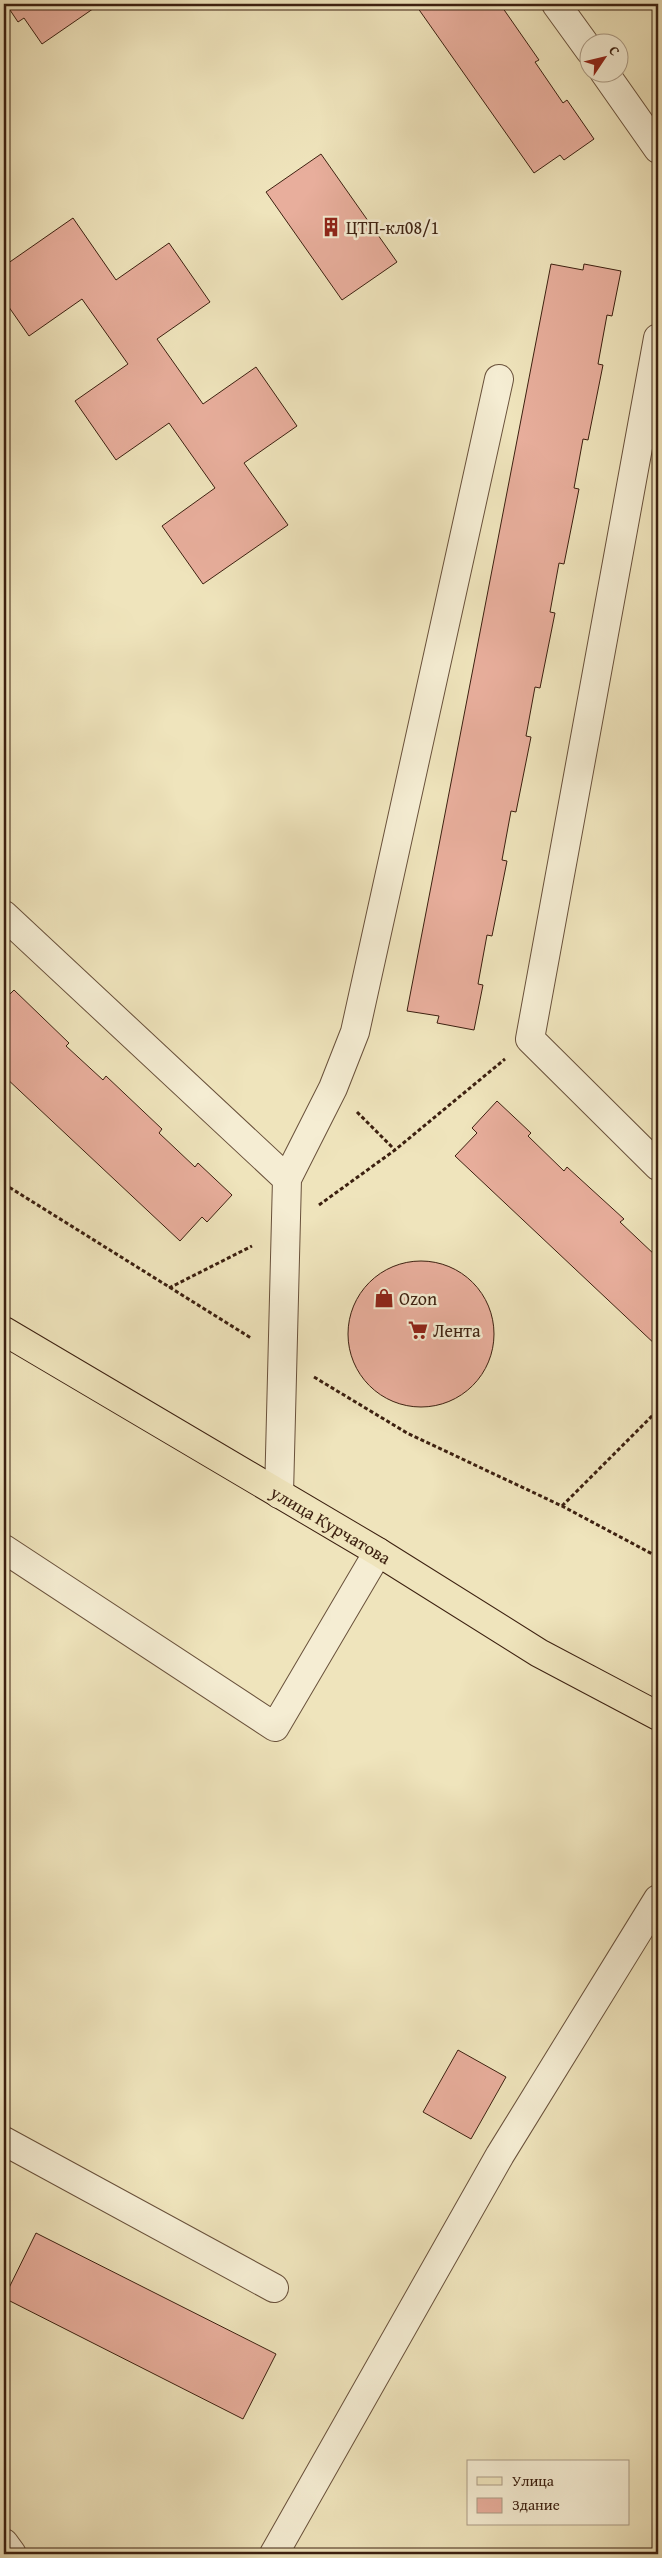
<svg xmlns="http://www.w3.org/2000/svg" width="662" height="2558" font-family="'Gentium Book Plus',serif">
<rect width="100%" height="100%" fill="#efe4bc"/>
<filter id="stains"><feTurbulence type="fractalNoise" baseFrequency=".004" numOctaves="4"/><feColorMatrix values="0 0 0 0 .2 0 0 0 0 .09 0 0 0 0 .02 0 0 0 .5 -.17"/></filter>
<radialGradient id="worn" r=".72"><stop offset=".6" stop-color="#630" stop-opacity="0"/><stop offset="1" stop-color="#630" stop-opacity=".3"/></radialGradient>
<path fill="#e8ae9c" stroke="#3c2010" d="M6 4H100L42 44 24 18 18 22Z
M415 4H500L539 60 535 62 563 103 567 100 594 139 564 160 560 155 534 173Z
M321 154 397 262 342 300 266 192Z
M73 218 116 280 169 243 210 302 157 339 203 404 256 367 297 426 244 463 288 525 203 584 162 526 215 488 169 423 116 460 75 401 128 364 82 299 29 336 4 300V266Z
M551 264 583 270 584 264 621 271 612 316 607 315 598 364 603 365 588 440 583 439 574 488 579 489 564 564 559 563 550 612 555 613 540 688 535 687 526 736 531 737 516 812 511 811 502 860 507 861 492 936 487 935 478 984 483 985 474 1030 437 1023 439 1016 407 1011Z
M4 988 10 994 14 990 69 1043 66 1046 103 1080 106 1076 162 1129 159 1133 195 1167 198 1163 232 1195 207 1222 202 1217 180 1241 4 1076Z
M497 1101 531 1133 528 1136 564 1171 567 1167 624 1219 620 1222 656 1256 658 1254V1347L455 1156 477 1133 472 1128Z
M348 1334a73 73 0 1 1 146 0a73 73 0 1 1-146 0Z
M458 2050 506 2077 471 2139 423 2112Z
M36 2233 276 2354 243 2419 4 2298Z"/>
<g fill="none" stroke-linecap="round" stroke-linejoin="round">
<defs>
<path id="minor" d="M556 4 590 51
M604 72 658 149
M658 338 530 1039 658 1166
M4 915 287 1179 279 1494
M287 1179 333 1088 355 1032 499 379
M4 1549 275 1727 378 1552
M4 2141 274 2288
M4 2543 12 2554
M274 2554 500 2155 658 1899"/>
<g id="major">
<path id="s1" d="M4 1331 378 1552 539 1653 658 1716"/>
</g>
</defs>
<use href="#minor" stroke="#69513b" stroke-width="30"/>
<use href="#major" stroke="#3c2010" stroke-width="30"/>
<path stroke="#3c2010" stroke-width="3" stroke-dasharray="4 2.5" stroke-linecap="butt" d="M357 1112 395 1150
M4 1184 251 1338
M319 1205 395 1150 505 1059
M169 1288 252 1246
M314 1377 407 1433 562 1506 658 1557
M562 1506 658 1410"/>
<use href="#minor" stroke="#f5edd3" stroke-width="28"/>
<use href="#major" stroke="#efe4bc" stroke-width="28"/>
</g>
<defs>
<symbol id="building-bare" viewBox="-9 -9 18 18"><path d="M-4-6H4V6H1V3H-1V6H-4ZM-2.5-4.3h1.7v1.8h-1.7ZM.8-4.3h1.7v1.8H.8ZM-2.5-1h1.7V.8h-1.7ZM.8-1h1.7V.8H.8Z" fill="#8f2418" stroke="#f5edd3" stroke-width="2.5" paint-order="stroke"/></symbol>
<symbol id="shop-bare" viewBox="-9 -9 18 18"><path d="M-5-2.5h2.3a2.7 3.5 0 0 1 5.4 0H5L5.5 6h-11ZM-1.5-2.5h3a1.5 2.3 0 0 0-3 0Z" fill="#8f2418" stroke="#f5edd3" stroke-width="2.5" paint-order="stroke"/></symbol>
<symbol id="supermarket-bare" viewBox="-9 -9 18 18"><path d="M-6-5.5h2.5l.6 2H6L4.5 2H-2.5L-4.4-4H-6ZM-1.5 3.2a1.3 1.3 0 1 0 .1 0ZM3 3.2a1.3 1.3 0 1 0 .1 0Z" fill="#8f2418" stroke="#f5edd3" stroke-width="2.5" paint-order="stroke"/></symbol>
</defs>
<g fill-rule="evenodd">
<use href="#building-bare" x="317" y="213" width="28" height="28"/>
<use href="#shop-bare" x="370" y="1284" width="28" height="28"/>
<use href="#supermarket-bare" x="404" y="1316" width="28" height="28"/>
</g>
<g text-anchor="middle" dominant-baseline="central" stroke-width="5" stroke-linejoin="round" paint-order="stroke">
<g font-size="18" fill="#3c2010" stroke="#f5edd3" text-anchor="start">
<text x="346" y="227">ЦТП-кл08/1</text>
<text x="399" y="1298">Ozon</text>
<text x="433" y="1330">Лента</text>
</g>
<g font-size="18" fill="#3c2010" stroke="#f5edd3">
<text stroke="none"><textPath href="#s1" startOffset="380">улица Курчатова</textPath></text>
</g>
</g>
<rect width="662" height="2558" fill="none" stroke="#efe4bc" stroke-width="20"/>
<rect x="5" y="5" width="652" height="2548" fill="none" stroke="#3c2010" stroke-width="2.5"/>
<rect x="10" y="10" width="642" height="2538" fill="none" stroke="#3c2010"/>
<rect x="467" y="2460" width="162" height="65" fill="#f5edd3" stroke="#ab9b85"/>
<rect x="477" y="2477" width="25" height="8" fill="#efe4bc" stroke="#ab9b85"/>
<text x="512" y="2486" font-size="15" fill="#3c2010">Улица</text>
<rect x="477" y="2498" width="25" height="15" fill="#e8ae9c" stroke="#ab9b85"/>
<text x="512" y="2510" font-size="15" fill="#3c2010">Здание</text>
<g transform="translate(604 58) rotate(55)"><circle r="24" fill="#f5edd3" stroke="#ab9b85"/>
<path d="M0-4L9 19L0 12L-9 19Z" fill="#8f2418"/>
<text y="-8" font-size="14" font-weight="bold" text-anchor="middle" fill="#3c2010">С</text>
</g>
<rect width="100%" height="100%" filter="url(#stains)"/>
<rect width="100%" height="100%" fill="url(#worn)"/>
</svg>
